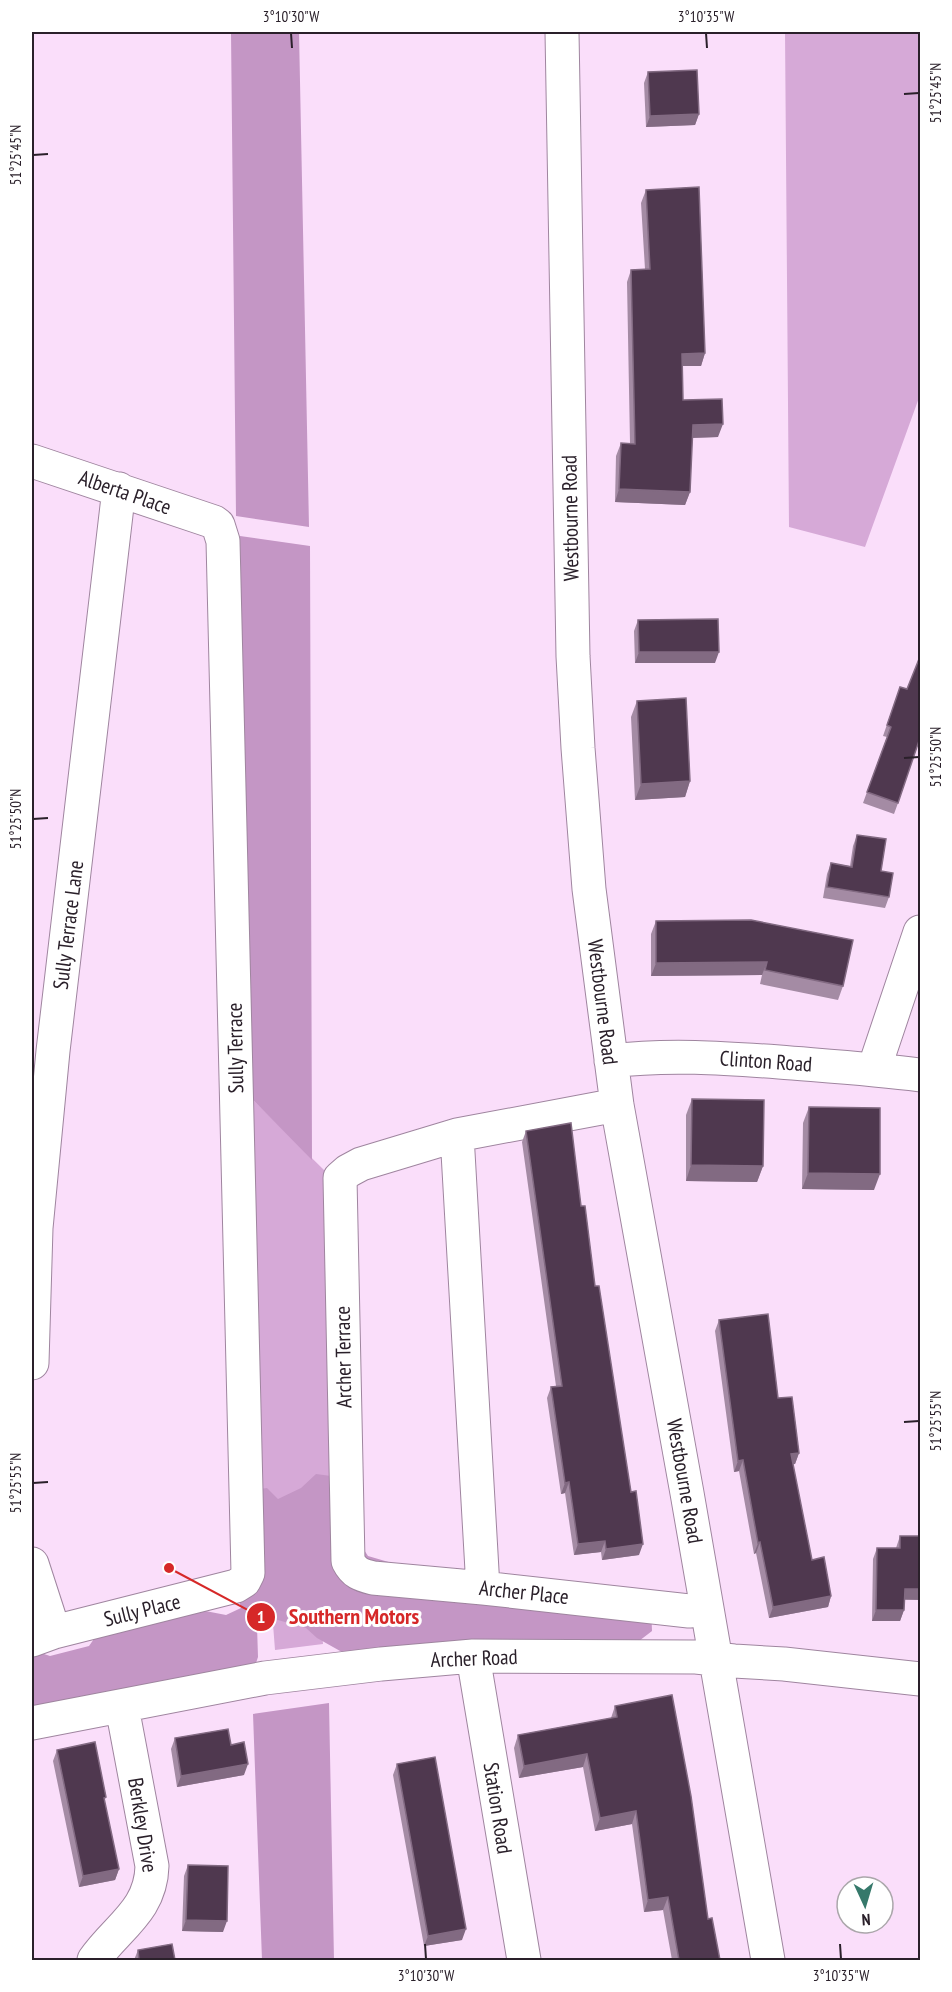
<svg xmlns="http://www.w3.org/2000/svg" width="952" height="1992" font-family="'PT Sans Narrow',sans-serif">
<rect width="100%" height="100%" fill="#fadefa"/>
<path fill="#d6a9d7" d="M785 32H920V395L865 547 789 527Z
M250 1097 325 1171 326 1295 335 1578 320 1606 323 1644 275 1650 272 1611 261 1588Z"/>
<path fill="#c496c5" d="M231 32H299L309 527 236 516Z
M240 536 310 546 312 1160 250 1097 243 835Z
M316 1474 331 1476 355 1536 368 1556 426 1573 651 1607 652 1631 639 1641 349 1656 317 1638 306 1628 278 1620 257 1626 258 1657 255 1666 32 1716V1650L50 1656 89 1646 101 1629 195 1609 226 1615 241 1608 238 1597 253 1490 267 1488 278 1499 301 1488Z
M329 1703 334 1960H262L253 1714Z"/>
<g fill="none" stroke-linecap="round" stroke-linejoin="round">
<defs>
<path id="minor" d="M562 32 573 656 578 748 589 889 617 1105 687 1493 768 1960
M32 461 214 522 218 525 223 541 248 1573 244 1581 236 1586 54 1632 32 1640
M611 1061C667 1054 723 1058 779 1062 827 1066 874 1069 920 1075
M874 1069 920 932
M617 1105 457 1135 361 1164 348 1171 340 1178 348 1561C354 1573 361 1575 373 1578L483 1588 689 1611 707 1609
M457 1135 483 1588
M32 1363 36 1228 53 1051 119 489
M32 1564 54 1632
M473 1656 524 1960
M32 1723 265 1678 381 1664 473 1656 696 1657 734 1661 784 1664 920 1679
M94 1960C117 1927 151 1911 152 1866L122 1707"/>
</defs>
<use href="#minor" stroke="#9f859f" stroke-width="35"/>
<use href="#minor" stroke="#fff" stroke-width="33"/>
</g>
<path fill="#a48ba4" d="M648 72 699 114 695 125 646 127 644 83Z
M646 190 705 353 701 366H682L683 400 718 437 692 438 690 492 685 505 615 502 616 456 621 443H630L627 282 631 270 645 269 641 203Z
M638 620 715 663H635L634 631Z
M900 687 907 689 898 803 894 814 863 803 887 737 883 736Z
M637 701 690 781 685 797 635 800 631 717Z
M857 835 881 871 889 897 885 908 823 898 827 874 831 863 850 866 853 846Z
M656 921 843 986 838 1000 760 984 762 975 651 976V934Z
M692 1099 763 1166 757 1182 686 1181V1115Z
M809 1107 874 1190 802 1189 803 1123Z
M526 1131 581 1206 639 1555 602 1560 601 1552 574 1555 565 1493 561 1494 547 1398 551 1387 556 1386 522 1142Z
M719 1320 778 1398 799 1453 795 1464H793L812 1560 831 1596 828 1607 769 1618 756 1553 754 1554 739 1471 734 1472 715 1331Z
M900 1536H921V1600H904V1610L900 1621H872L873 1559 877 1548H896Z
M615 1706 708 1919 720 1960H672L663 1910 644 1912 632 1824 595 1831 583 1767 519 1778 514 1748 518 1735 611 1718Z
M175 1738 231 1745 244 1775 177 1787 171 1749Z
M57 1750 106 1797 104 1801 119 1869 115 1880 79 1887 53 1761Z
M397 1764 462 1940 424 1946 393 1775Z
M188 1865 223 1932 182 1931 184 1876Z
M138 1950 175 1960H134Z"/>
<path fill="#826a82" d="M699 114 695 125 646 127 650 116Z
M705 353 701 366H677L682 354Z
M723 424 718 437 688 438 693 425Z
M619 489 690 492 685 505 615 502Z
M639 652H719L715 663H635Z
M690 781 685 797 635 800 641 784Z
M767 962 762 975 651 976 656 963Z
M691 1165 763 1166 757 1182 686 1181Z
M808 1173 880 1174 874 1190 802 1189Z
M799 1453 795 1464 787 1465 791 1454Z
M743 1460 739 1471 734 1472 738 1461Z
M569 1482 565 1493 561 1494 565 1483Z
M605 1541 601 1552 574 1555 578 1544Z
M760 1542 756 1553 754 1554 758 1543Z
M643 1544 639 1555 602 1560 606 1549Z
M905 1589H921V1600L901 1599Z
M831 1596 828 1607 769 1618 773 1607Z
M876 1610H904L900 1621H872Z
M587 1754 583 1767 519 1778 524 1766Z
M248 1764 244 1775 177 1787 181 1776Z
M636 1811 632 1824 595 1831 600 1818Z
M119 1869 115 1880 79 1887 83 1876Z
M668 1897 663 1910 644 1912 648 1900Z
M186 1920 227 1921 223 1932 182 1931Z
M466 1929 462 1940 424 1946 428 1936Z"/>
<path fill="#4f384f" stroke="#826a82" stroke-width="1.5" d="M697 70 699 114 650 116 648 72Z
M699 187 705 353 682 354 683 400 722 399 723 424 693 425 690 492 619 489 621 443 635 444 631 270 650 269 646 190Z
M718 619 719 652H639L638 620Z
M921 654V735L898 803 867 792 891 727 887 725 900 687 907 689Z
M686 698 690 781 641 784 637 701Z
M857 835 886 839 881 871 893 873 889 897 827 887 831 863 852 867Z
M751 920 853 940 843 986 765 970 767 962 656 963V921Z
M692 1099 764 1100 763 1166 691 1165Z
M809 1107 880 1108V1174L808 1173Z
M571 1123 581 1206H585L595 1286H599L631 1492 636 1491 643 1544 606 1549 605 1541 578 1544 569 1482 565 1483 551 1387 562 1386 526 1131Z
M768 1314 778 1398 792 1397 799 1453 791 1454 812 1560 824 1557 831 1596 773 1607 760 1542 758 1543 743 1460 738 1461 719 1320Z
M900 1536H921V1589H905L904 1610H876L877 1548H900Z
M672 1695 691 1796 708 1919 712 1918 720 1960H679L668 1897 648 1900 636 1811 600 1818 587 1754 524 1766 518 1735 617 1717 615 1706Z
M228 1729 231 1745 244 1742 248 1764 181 1776 175 1738Z
M95 1742 106 1797 104 1798 119 1869 83 1876 57 1750Z
M435 1757 466 1929 428 1936 397 1764Z
M188 1865 228 1866 227 1921 186 1920Z
M172 1944 175 1960H139L138 1950Z"/>
<path fill="none" stroke="#2a202a" stroke-width="2" d="M291 33 292 48M706 33 707 48M904 94 919 93M33 155 48 154M904 758 919 757M33 819 48 818M904 1422 919 1421M33 1483 48 1482M425 1944 426 1959M840 1944 841 1959"/>
<g text-anchor="middle" dominant-baseline="central" stroke-width="6" stroke-linejoin="round" paint-order="stroke">
<g font-size="21" fill="#2a202a" stroke="#fff">
<text transform="translate(125 492) rotate(19)">Alberta Place</text>
<text transform="translate(570 518) rotate(-91)">Westbourne Road</text>
<text transform="translate(68 925) rotate(-83)">Sully Terrace Lane</text>
<text transform="translate(603 1002) rotate(83)">Westbourne Road</text>
<text transform="translate(235 1048) rotate(-91)">Sully Terrace</text>
<text transform="translate(766 1061) rotate(4)">Clinton Road</text>
<text transform="translate(343 1357) rotate(-91)">Archer Terrace</text>
<text transform="translate(685 1481) rotate(80)">Westbourne Road</text>
<text transform="translate(524 1592) rotate(6)">Archer Place</text>
<text transform="translate(142 1610) rotate(-14)">Sully Place</text>
<text transform="translate(474 1658) rotate(-2)">Archer Road</text>
<text transform="translate(498 1808) rotate(81)">Station Road</text>
<text transform="translate(143 1825) rotate(81)">Berkley Drive</text>
</g>
</g>
<path fill="none" stroke="#d62828" stroke-width="2" d="M169 1568L261 1617"/>
<g fill="#d62828" stroke="#fff" stroke-width="2">
<circle cx="169" cy="1568" r="6"/>
<circle cx="261" cy="1617" r="15"/>
</g>
<g font-size="18" text-anchor="middle" font-weight="bold" fill="#fff">
<text x="261" y="1623">1</text>
</g>
<g font-size="22" text-anchor="middle" font-weight="bold" fill="#d62828" stroke="#fff" stroke-width="6" stroke-linejoin="round" paint-order="stroke">
<text x="354" y="1624">Southern Motors</text>
</g>
<rect width="952" height="1992" fill="none" stroke="#ffffff" stroke-width="66"/>
<g transform="translate(865 1905) rotate(176)"><circle r="28" fill="#ffffff" stroke="#aaa6aa" stroke-width="1.5"/>
<path d="M0-4.5L10 22L0 15L-10 22Z" fill="#36796b"/>
<text y="-9" font-size="16" font-weight="bold" text-anchor="middle" fill="#2a202a">N</text>
</g>
<rect x="33" y="33" width="886" height="1926" fill="none" stroke="#2a202a" stroke-width="2"/>
<g font-size="15" text-anchor="middle" fill="#2a202a">
<text x="291" y="22">3°10'30"W</text>
<text x="706" y="22">3°10'35"W</text>
<text transform="translate(936 93) rotate(-90)" y="5">51°25'45"N</text>
<text transform="translate(16 155) rotate(-90)" y="5">51°25'45"N</text>
<text transform="translate(936 757) rotate(-90)" y="5">51°25'50"N</text>
<text transform="translate(16 819) rotate(-90)" y="5">51°25'50"N</text>
<text transform="translate(936 1421) rotate(-90)" y="5">51°25'55"N</text>
<text transform="translate(16 1483) rotate(-90)" y="5">51°25'55"N</text>
<text x="426" y="1981">3°10'30"W</text>
<text x="841" y="1981">3°10'35"W</text>
</g>
</svg>
